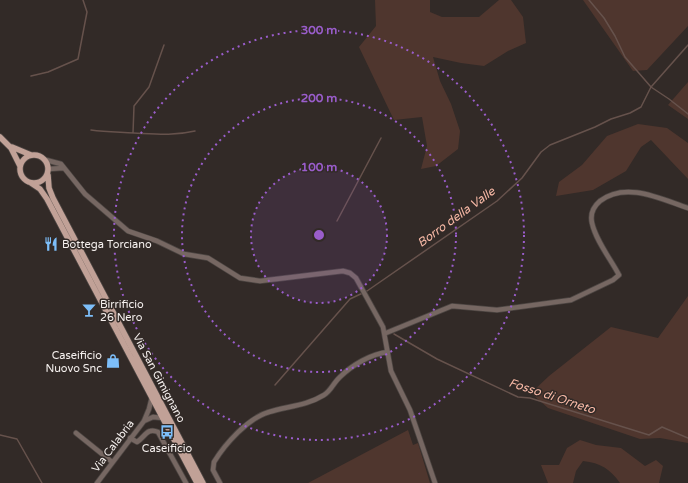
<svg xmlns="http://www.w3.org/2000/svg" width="688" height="483" font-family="'Varela Round',sans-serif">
<rect width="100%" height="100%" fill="#322a27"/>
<path fill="#4f362e" d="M375 0H430V12L442 17H479L499 0H511L523 17 526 43 508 51 484 66 461 63 433 57 440 81 451 104 460 131 458 149 436 166 421 169 427 146 422 117 394 120 359 47 376 26Z
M583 0H688V26L647 70 633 71Z
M688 82V119L668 105Z
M638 124 667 128 688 143V179L651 140 641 147 626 171 593 190 556 196 559 182 582 165 607 136Z
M688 296V443L660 438 640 439 548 408 531 393 549 376 611 327 658 338Z
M408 430 413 445 418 443 430 483H308Z
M580 440 596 445 621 448 645 466 656 460 663 466 659 483H620C610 469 601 463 583 461L576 471 573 483H548L541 465H559L567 448Z"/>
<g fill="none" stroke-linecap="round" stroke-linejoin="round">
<path stroke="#66524c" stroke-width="1.5" d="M589 0 604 18 615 36 625 57 651 87 669 99 688 114
M31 76 48 72 78 59 87 12 83 0
M91 130C106 132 119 132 134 133 155 134 174 136 195 131
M133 133 134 106 149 87 164 45
M337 221 381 138
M394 334 437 359 518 397 530 398 649 435 662 427 688 438
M275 385 350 299 367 291 497 201 522 178 541 152 550 145 595 127 611 119 630 113 641 107 651 87 688 45
M0 435 17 439 42 483"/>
<defs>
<path id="minor" d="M46 160 61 164 85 194 128 231 157 241 184 254 208 258 240 278 260 281 343 271 350 273 356 278 383 327 391 371 410 410 435 483
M49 169 63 168
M386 333 452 306 497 310 571 300 613 280 619 275C610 258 596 241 592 223 590 214 593 207 600 201 626 181 661 199 688 208
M144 421 153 417 163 418
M76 433 112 462
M130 438 137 442C145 437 147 427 158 432L186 483
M97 483 144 421 149 409 152 397
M220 483 213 470 214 462C225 444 248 418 269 412 288 406 306 406 324 395 331 391 334 382 340 377 352 365 371 354 388 352"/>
<path id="major" d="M0 137 11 148 20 166
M12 147 31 155
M20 169a14 14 0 1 1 28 0a14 14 0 1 1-28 0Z
M48 175 49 188 53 198 203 483
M31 183 40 189 47 199 197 483"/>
</defs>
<use href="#minor" stroke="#4d4643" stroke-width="6"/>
<use href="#major" stroke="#4d4643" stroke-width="7"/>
<use href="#minor" stroke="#766762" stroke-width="4.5"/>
<use href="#major" stroke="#c1a197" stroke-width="5.5"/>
</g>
<circle cx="319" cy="235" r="68" fill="#9a5dcb" fill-opacity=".12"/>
<g fill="none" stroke="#9a5dcb" stroke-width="2" stroke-dasharray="2 4">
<circle cx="319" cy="235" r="68"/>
<circle cx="319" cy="235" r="137"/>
<circle cx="319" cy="235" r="205"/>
</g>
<defs>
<symbol id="restaurant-bare" viewBox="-9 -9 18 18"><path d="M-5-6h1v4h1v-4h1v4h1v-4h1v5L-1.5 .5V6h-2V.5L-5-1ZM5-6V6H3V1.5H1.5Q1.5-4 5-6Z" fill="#7dbef9" stroke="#322a27" stroke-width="2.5" paint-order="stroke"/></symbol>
<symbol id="bar-bare" viewBox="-9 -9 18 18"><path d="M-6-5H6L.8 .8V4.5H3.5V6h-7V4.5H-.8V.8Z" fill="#7dbef9" stroke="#322a27" stroke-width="2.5" paint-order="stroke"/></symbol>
<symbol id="shop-bare" viewBox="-9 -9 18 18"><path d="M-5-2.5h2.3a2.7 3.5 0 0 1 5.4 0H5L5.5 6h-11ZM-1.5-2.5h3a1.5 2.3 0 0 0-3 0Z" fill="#7dbef9" stroke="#322a27" stroke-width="2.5" paint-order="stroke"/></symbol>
<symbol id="bus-bare" viewBox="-9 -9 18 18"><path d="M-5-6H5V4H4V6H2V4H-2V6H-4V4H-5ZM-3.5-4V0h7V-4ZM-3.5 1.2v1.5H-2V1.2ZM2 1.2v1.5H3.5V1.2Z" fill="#7dbef9" stroke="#322a27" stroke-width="2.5" paint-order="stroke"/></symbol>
</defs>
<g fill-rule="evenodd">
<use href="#restaurant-bare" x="41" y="234" width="20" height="20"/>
<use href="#bar-bare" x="79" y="300" width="20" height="20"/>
<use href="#shop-bare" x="103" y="351" width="20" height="20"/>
<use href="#bus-bare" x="157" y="422" width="20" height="20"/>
</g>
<g text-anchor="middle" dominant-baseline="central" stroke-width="3" stroke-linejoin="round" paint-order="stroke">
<g font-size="11" fill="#f6f1ef" stroke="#322a27" text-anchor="start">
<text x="62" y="244">Bottega Torciano</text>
<text x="100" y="304">Birrificio<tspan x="100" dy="13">26 Nero</tspan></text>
<text x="102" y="355" text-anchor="end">Caseificio<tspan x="102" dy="13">Nuovo Snc</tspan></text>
<text x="167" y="448" text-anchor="middle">Caseificio</text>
</g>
<g font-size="11" fill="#f6f1ef" stroke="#322a27">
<text transform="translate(159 378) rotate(62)">Via San Gimignano</text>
<text transform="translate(113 446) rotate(-53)">Via Calabria</text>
</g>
<g font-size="12" font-style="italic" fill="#f9baa7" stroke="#322a27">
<text transform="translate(456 217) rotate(-36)">Borro della Valle</text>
<text transform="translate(552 396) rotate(18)">Fosso di Orneto</text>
</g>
</g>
<circle cx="319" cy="235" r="6" fill="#9a5dcb" stroke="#322a27" stroke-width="2"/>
<g font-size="12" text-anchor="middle" font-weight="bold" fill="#9a5dcb" stroke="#322a27" stroke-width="3" stroke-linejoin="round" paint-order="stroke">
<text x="319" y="34">300 m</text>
<text x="319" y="102">200 m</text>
<text x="319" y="171">100 m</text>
</g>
</svg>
